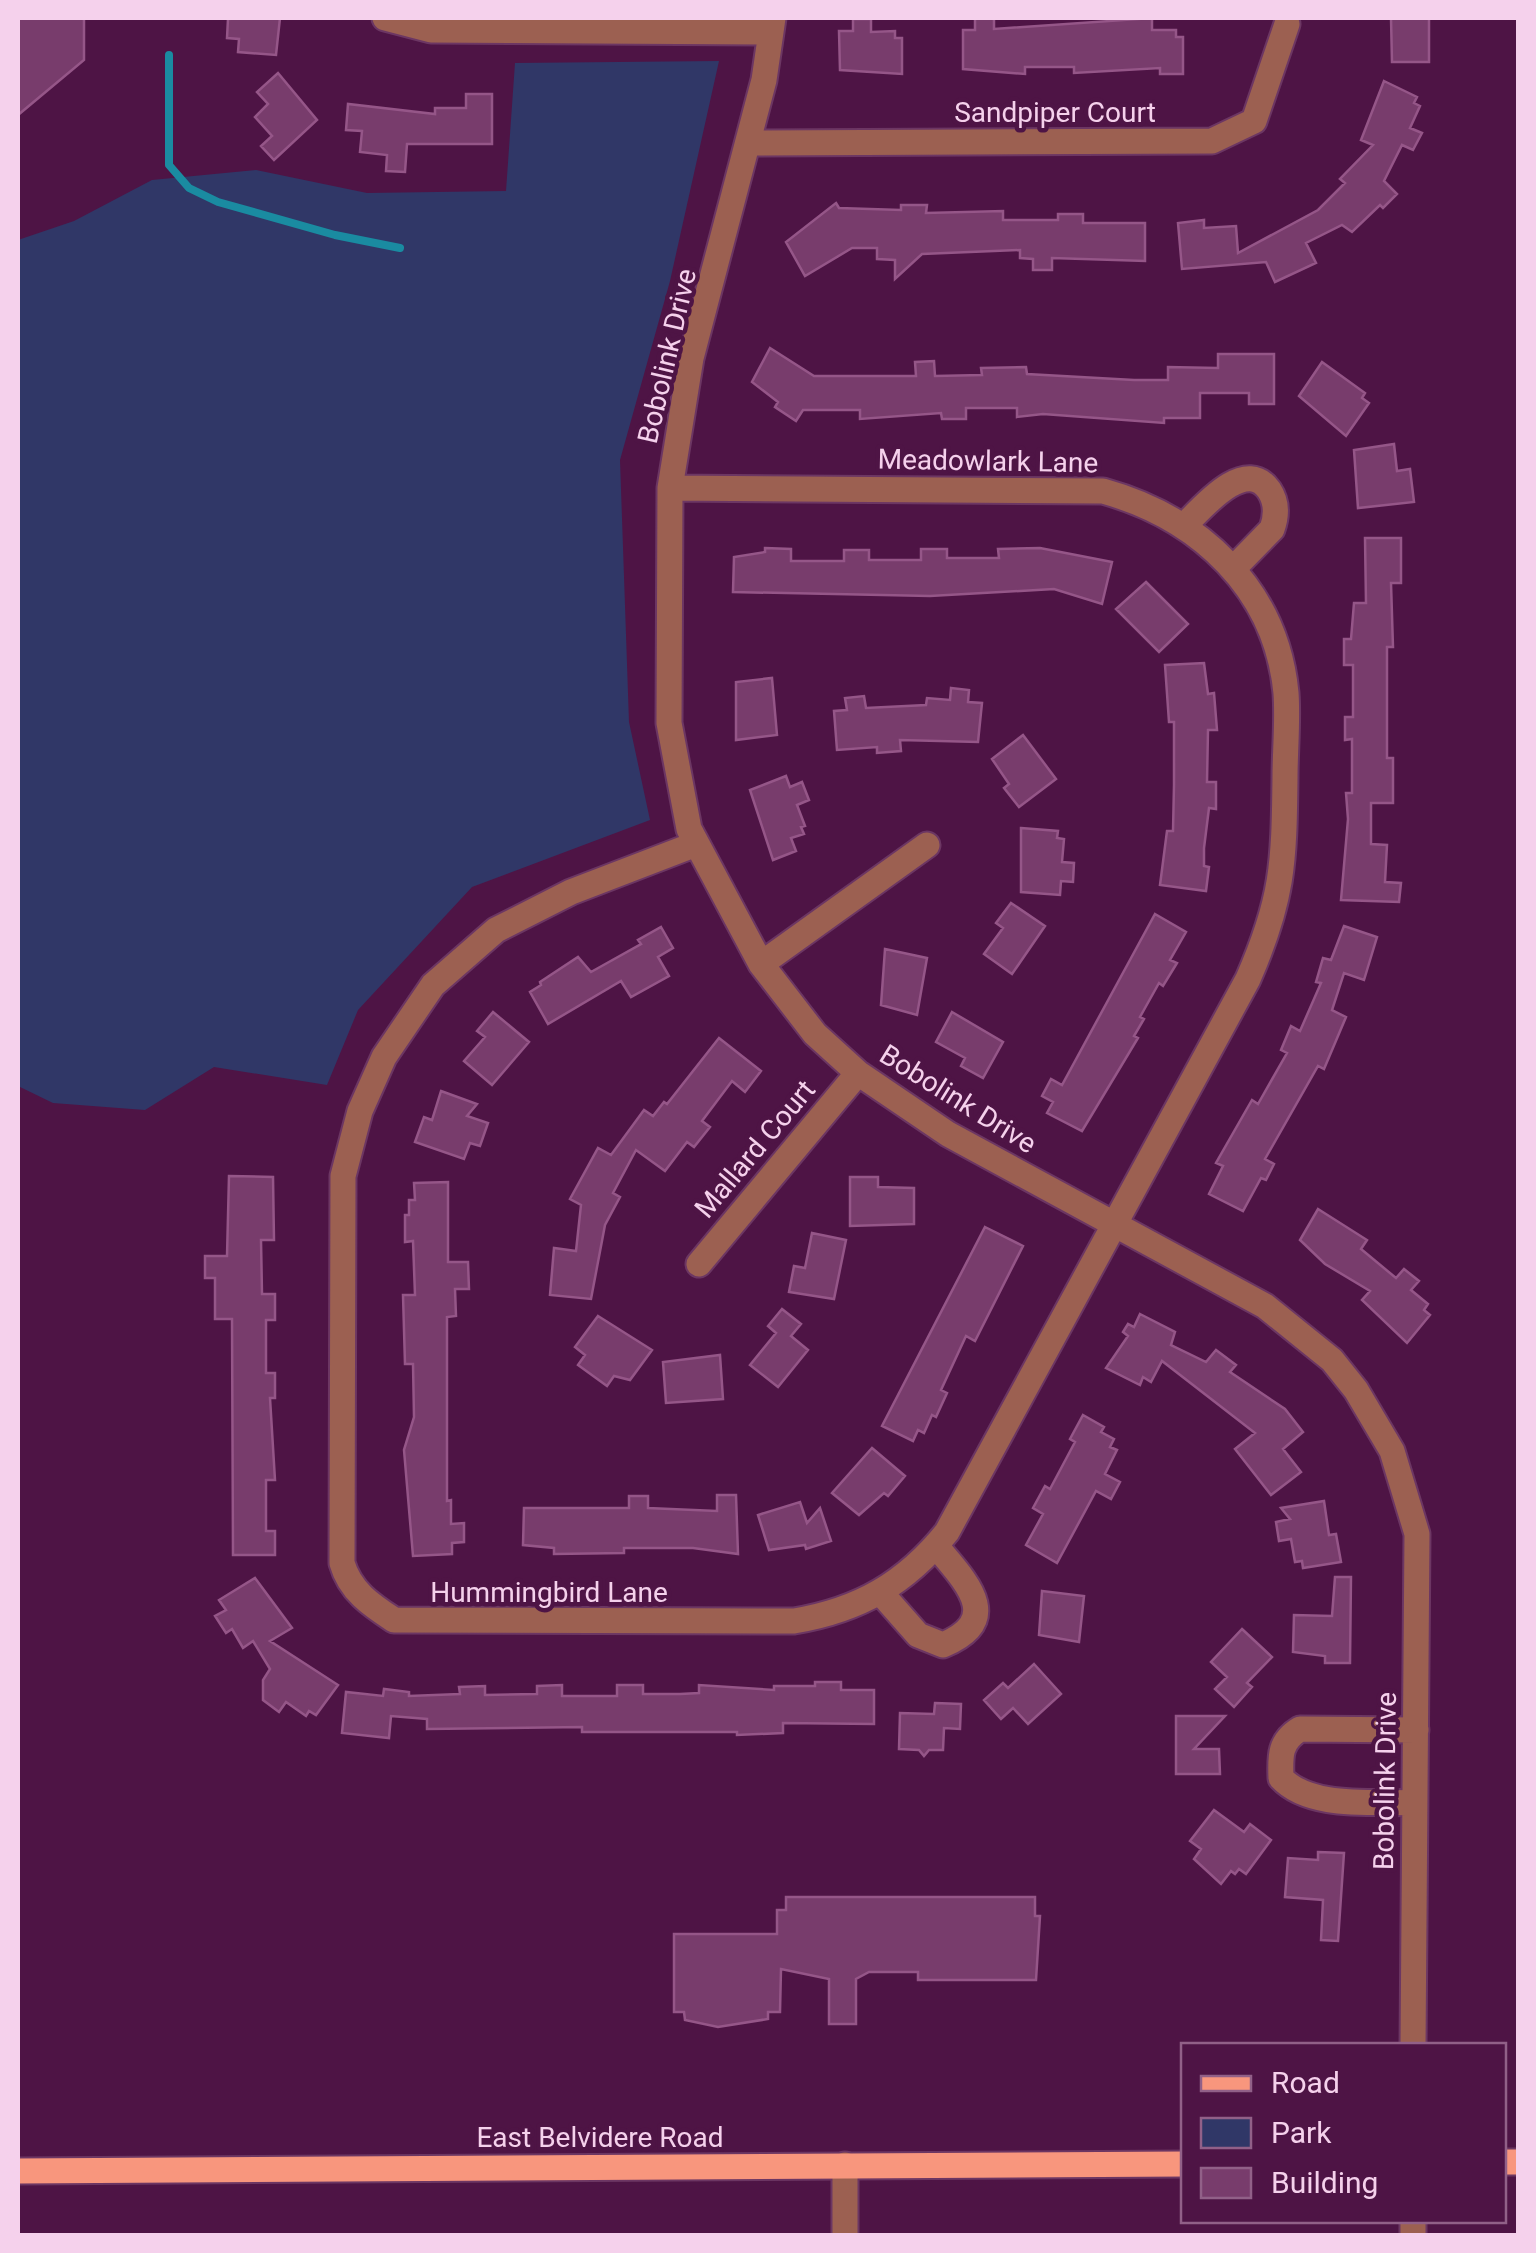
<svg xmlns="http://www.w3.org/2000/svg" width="1536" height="2253" font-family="Roboto,sans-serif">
<rect width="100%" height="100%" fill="#4e1445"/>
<path fill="#303767" d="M719 61 670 281 620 460 629 722 650 820 472 887 358 1010 327 1085 214 1067 145 1110 53 1103 18 1086V240L74 221 152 180 256 170 367 193 506 191 515 63Z"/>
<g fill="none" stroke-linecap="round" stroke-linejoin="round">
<path stroke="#1a8ba1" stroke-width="8" d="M169 55V165L189 188 218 202 335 235 400 248"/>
</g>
<path fill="#783c6c" stroke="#955688" stroke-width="2.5" d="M18 18H84V60L18 115Z
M241 18H280L276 55 238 52 239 39 227 38 228 19Z
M975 18H994V29L1152 18V30H1176V37H1183V74H1160V68L1074 73V67H1025V74L963 69V30H975Z
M1391 18H1429V62H1392Z
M853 19H871V32L895 31V38H902V74L840 70 839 31H853Z
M278 73 317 120 274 160 261 146 272 136 255 117 268 104 257 92Z
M1384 81 1417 97 1414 103 1420 106 1410 128 1422 133 1413 150 1402 145 1384 181 1397 194 1383 208 1380 205 1352 232 1342 225 1306 243 1316 263 1275 282 1266 262 1182 269 1178 223 1204 220V228L1236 226 1238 253 1318 210 1345 183 1340 179 1373 145 1361 140Z
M466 94H492V144H407L405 172 386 171 387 155 360 152 362 131 346 130 348 104 435 114V108H466Z
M836 203 839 208 901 210V205H927L926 213 1003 211V220H1058V214H1083V223H1145V261L1052 258V270H1033V259L1020 258V250L922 254 895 279V260L877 259V248H852L805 276 786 242Z
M770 348 814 376H916L915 362 934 361 935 376 982 375 981 368 1026 367 1027 374 1134 380H1168V367L1218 368V354H1274V404H1249V393H1200V418H1164V423L1043 414 1017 417V408H966V419H942L941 413 860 419V410H803L796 421 775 407 778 402 752 382Z
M1322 362 1365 393 1362 398 1369 403 1346 436 1299 396Z
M1394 444 1397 471 1410 469 1414 502 1358 508 1354 450Z
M1365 538H1401V583H1391L1393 647H1387V758H1393V803H1371V844L1387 845 1385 882 1401 883 1399 902 1341 900 1348 819 1346 793H1352V739L1345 740V717H1353V665H1344V639H1351L1354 603H1366Z
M765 548 791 549V561H844V550H869V560H921V549H947V558H999L998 549 1040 548 1112 562 1102 604 1054 589 930 596 733 592 734 557 765 552Z
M1146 582 1188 624 1159 652 1116 609Z
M1204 663 1208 694 1214 693 1217 730H1208L1207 782H1216V809L1209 808 1204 848V866L1209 867 1206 891 1160 885 1167 831H1173L1174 785V722H1169L1165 665Z
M772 678 777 735 736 740V682Z
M951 688 969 690 968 702 982 703 978 742 900 740 901 751 877 753V747L837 750 834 711 847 710 845 698 864 696 866 708 926 705 927 698 950 700Z
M1023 735 1056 779 1019 807 1004 788 1009 784 992 759Z
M786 776 790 787 802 782 809 800 797 805 805 826 801 827 804 834 791 838 796 851 773 860 750 790Z
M1021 828 1058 831 1057 838 1064 839 1062 862 1074 863 1073 882 1061 881 1060 895 1021 892Z
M1011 903 1045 926 1012 974 984 954 1003 928 996 923Z
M1155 914 1186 932 1170 960 1177 963 1163 986 1159 983 1140 1017 1144 1019 1134 1036 1138 1038 1082 1131 1047 1113 1053 1102 1042 1096 1051 1079 1062 1085Z
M1344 926 1377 937 1364 980 1344 973 1332 1010 1346 1017 1324 1069 1318 1066 1265 1159 1274 1164 1266 1180 1261 1178 1243 1211 1209 1194 1223 1166 1216 1163 1252 1100 1258 1104 1287 1053 1281 1050 1291 1026 1300 1031 1321 983 1316 982 1323 958 1331 960Z
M661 927 673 948 658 957 669 976 631 997 621 981 548 1024 530 992 541 985 540 982 578 957 591 972 641 944 638 940Z
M885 949 927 958 917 1015 881 1005Z
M493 1012 529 1042 492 1085 464 1061 485 1037 477 1031Z
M952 1012 1003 1042 983 1078 961 1066 965 1058 936 1042Z
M719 1038 761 1071 745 1092 732 1081 702 1121 710 1127 694 1147 687 1142 665 1171 636 1150 613 1193 620 1197 605 1225 591 1299 550 1295 554 1248 576 1251 581 1205 570 1199 598 1148 611 1155 644 1110 653 1116 664 1102 667 1104Z
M441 1091 477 1104 467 1116 488 1123 480 1146 470 1143 464 1159 415 1142 424 1117 432 1120Z
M229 1176 273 1177 274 1240H261L262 1294H275V1320H266V1373H275V1398H270L275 1480H266V1531H275V1555H233L232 1319H215V1278H205V1256H227Z
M850 1177H878V1187L914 1188V1224L850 1226Z
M448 1182V1262H468L469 1289H455L456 1316 447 1317V1501L451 1500V1524L464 1523V1542L452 1543V1554L413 1556 404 1450 414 1417 413 1364H405L403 1295H415L413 1241 405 1242V1215H409V1200H415L414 1183Z
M1318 1209 1367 1240 1361 1249 1396 1278 1404 1269 1419 1281 1411 1290 1428 1304 1424 1310 1430 1315 1407 1343 1362 1300 1370 1291 1325 1264 1300 1240Z
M985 1227 1023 1246 975 1341 966 1336 941 1390 947 1393 936 1417 932 1415 924 1433 918 1430 913 1441 882 1426Z
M812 1233 846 1240 834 1299 789 1292 794 1266 805 1268Z
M782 1309 801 1324 791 1336 808 1350 778 1387 750 1365 776 1333 768 1326Z
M1140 1314 1175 1332 1171 1345 1206 1362 1216 1350 1236 1365 1230 1372 1285 1409 1303 1432 1283 1449 1301 1472 1271 1495 1235 1449 1255 1433 1162 1361 1151 1382 1143 1377 1140 1385 1106 1368 1128 1336 1123 1332 1128 1324 1134 1327Z
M598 1316 652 1350 630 1380 614 1376 607 1386 578 1365 585 1355 575 1347Z
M720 1355 723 1399 666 1403 663 1362Z
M1083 1415 1104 1427 1101 1432 1114 1439 1110 1447 1117 1450 1105 1474 1120 1482 1111 1499 1096 1491 1057 1563 1026 1545 1043 1514 1033 1508 1045 1486 1050 1489 1075 1442 1070 1439Z
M872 1448 905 1476 888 1496 884 1493 859 1515 832 1493Z
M717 1495H736L738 1554 693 1548H624V1553L554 1554V1548L523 1545 524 1508H629V1496H648V1508L717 1511Z
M1324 1501 1329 1535 1336 1534 1341 1562 1303 1568 1302 1561 1295 1562 1291 1539 1279 1541 1276 1522 1290 1519 1281 1508Z
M800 1502 807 1523 820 1508 831 1541 806 1549 805 1545 769 1550 758 1515Z
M1335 1577H1351L1350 1663H1325V1656L1293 1652 1294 1615 1332 1616Z
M255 1578 292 1628 270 1641 338 1685 316 1715 309 1711 306 1716 286 1702 279 1712 263 1700V1680L270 1669 253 1641 243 1648 232 1629 226 1633 215 1616 226 1610 219 1600Z
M1042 1591 1084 1596 1079 1642 1039 1635Z
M1242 1629 1272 1657 1247 1683 1252 1687 1234 1707 1215 1689 1227 1677 1211 1662Z
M1034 1664 1061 1694 1028 1724 1013 1708 1001 1719 984 1700 1003 1683 1008 1688Z
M815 1682H841V1690H874V1724L783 1723V1733L737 1735V1732H582V1727L427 1729V1719L391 1716 389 1738 342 1733 346 1692 383 1696 384 1689 409 1692V1696L460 1694 459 1687 485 1686V1695L537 1694V1686L562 1685V1696H617V1685H643V1694H680L699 1693V1685L774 1690V1686H815Z
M935 1703 961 1704 960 1729 944 1728 943 1750H929L924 1756 919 1750 899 1749 900 1713 934 1714Z
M1176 1716H1225L1194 1749H1219L1220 1774H1176Z
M1214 1810 1244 1832 1250 1824 1271 1840 1246 1874 1239 1869 1235 1874 1231 1871 1221 1884 1194 1859 1201 1849 1190 1841Z
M1318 1852 1344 1853 1338 1941 1321 1940 1323 1900 1285 1897 1288 1858 1318 1860Z
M786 1897H1035V1916H1040L1036 1980H918V1972H869L856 1979V2024H829V1979L781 1969 780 2012H768V2019L718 2027 685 2020 684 2012H674V1934H777V1910H786Z"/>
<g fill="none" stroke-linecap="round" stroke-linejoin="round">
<defs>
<path id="minor" d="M385 18 431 30 771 32
M773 18 764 80 691 358 670 488 669 723 689 829 761 964 815 1034 858 1073 948 1134 1265 1306 1332 1360 1356 1390 1392 1451 1417 1534 1413 2046
M749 143 1212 141 1254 121 1287 24
M670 488 1103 491C1200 518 1276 589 1286 693 1288 721 1285 750 1285 778 1284 864 1283 899 1248 979L947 1532C906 1583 860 1610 794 1621L394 1620C371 1605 350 1591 342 1563L343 1176 360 1111 384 1057 433 985 496 930 571 892 696 844
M1184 526C1202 508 1245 456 1269 490 1277 502 1277 515 1272 529L1233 569
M761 964 927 845
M699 1264 858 1073
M881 1593 918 1635 943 1645C1005 1619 965 1581 936 1546
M1413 1803C1373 1801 1310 1809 1281 1778 1280 1755 1280 1741 1300 1729L1416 1730
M845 2165V2236
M1413 2236V2220"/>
<path id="major" d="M1504 2162H1518
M18 2171 1184 2164"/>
</defs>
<use href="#minor" stroke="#6c3663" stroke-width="29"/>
<use href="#major" stroke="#6c3663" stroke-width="29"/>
<use href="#minor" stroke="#9c6051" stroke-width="25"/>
<use href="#major" stroke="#f8967d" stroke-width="25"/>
</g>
<g text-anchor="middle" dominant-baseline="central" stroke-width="9" stroke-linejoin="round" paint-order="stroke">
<g font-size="28" fill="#f5d1ec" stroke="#4e1445">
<text x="1055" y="112">Sandpiper Court</text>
<text transform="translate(667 356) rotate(-77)">Bobolink Drive</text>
<text transform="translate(988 461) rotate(1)">Meadowlark Lane</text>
<text transform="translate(958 1099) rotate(32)">Bobolink Drive</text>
<text transform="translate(755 1149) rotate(-50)">Mallard Court</text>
<text x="549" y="1592">Hummingbird Lane</text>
<text transform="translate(1385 1781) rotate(-89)">Bobolink Drive</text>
<text x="600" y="2137">East Belvidere Road</text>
</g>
</g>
<rect width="1536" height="2253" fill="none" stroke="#f5d1ec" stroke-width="40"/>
<rect x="1181" y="2043" width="325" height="180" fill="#4e1445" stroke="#916088" stroke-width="2.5"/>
<rect x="1201" y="2076" width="50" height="15" fill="#f8967d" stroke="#916088" stroke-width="2.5"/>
<text x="1271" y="2093" font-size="30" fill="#f5d1ec">Road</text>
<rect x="1201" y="2118" width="50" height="30" fill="#303767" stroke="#916088" stroke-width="2.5"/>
<text x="1271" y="2143" font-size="30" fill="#f5d1ec">Park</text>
<rect x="1201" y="2168" width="50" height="30" fill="#783c6c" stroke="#916088" stroke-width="2.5"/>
<text x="1271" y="2193" font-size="30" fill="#f5d1ec">Building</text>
</svg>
